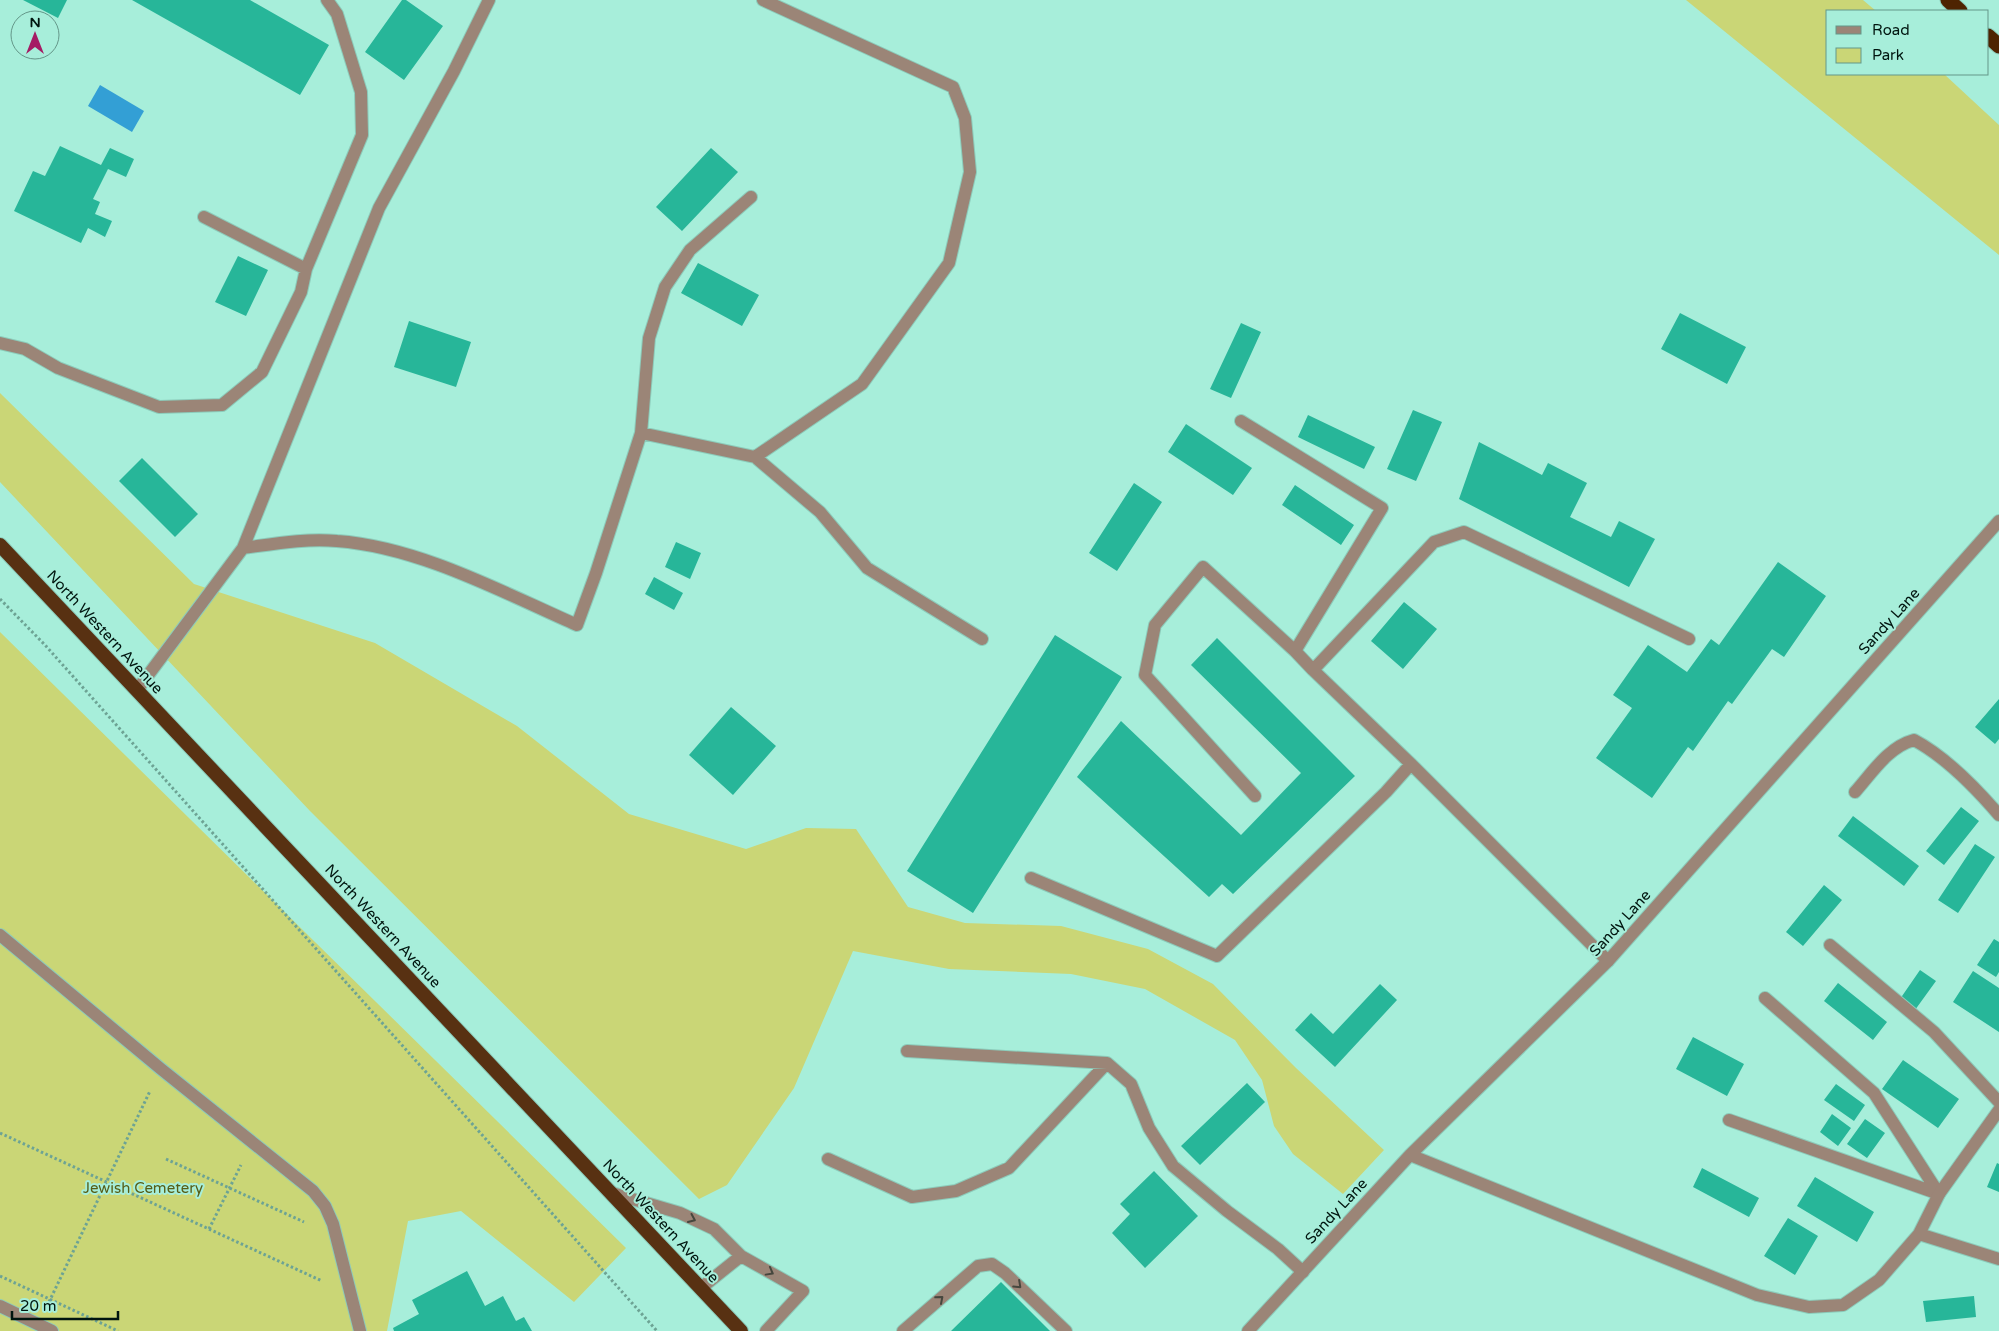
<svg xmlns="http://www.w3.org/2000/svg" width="1999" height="1331" font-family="'Varela Round',sans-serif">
<rect width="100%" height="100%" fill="#a7eeda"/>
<path fill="#cad676" d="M1686 0H1863L1876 11H1828V74H1944L1999 125V255Z
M0 393 194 584 375 643 517 726 629 814 746 849 806 828 856 829 908 907 965 923 1061 926 1148 949 1213 984 1296 1068 1384 1150 1343 1194 1293 1154 1274 1126 1262 1080 1235 1040 1145 989 1071 974 949 969 853 951 794 1088 727 1185 699 1199 310 811 0 482Z
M0 632 626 1248 574 1302 461 1211 408 1221 387 1331H0Z"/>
<path fill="#339fd5" d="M100 85 144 111 132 132 88 106Z"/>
<path fill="#27b699" d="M23 0H67L58 18Z
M132 0H250L329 45 300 95Z
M402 0H406L443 26 404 80 365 52Z
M60 146 101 165 110 148 134 159 126 177 108 169 93 199 100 202 95 214 112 221 105 237 88 228 81 243 14 211 33 171 45 176Z
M711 148 738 172 682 231 656 207Z
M238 256 268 270 246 316 215 302Z
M698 263 759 295 742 326 681 293Z
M1680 313 1746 347 1727 384 1661 349Z
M409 321 471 342 456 387 394 367Z
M1241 323 1261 332 1231 398 1210 389Z
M1413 410 1442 422 1416 481 1387 469Z
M1308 415 1375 447 1364 469 1298 437Z
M1186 424 1252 468 1233 495 1168 452Z
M1479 442 1542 475 1548 463 1587 483 1570 517 1611 537 1619 521 1655 539 1629 587 1459 499Z
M142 458 198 514 175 537 119 481Z
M1134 483 1162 502 1117 571 1089 553Z
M1295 485 1354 525 1341 545 1282 505Z
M676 542 701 553 690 579 665 567Z
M1778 562 1826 596 1784 657 1772 649 1732 704 1728 701 1693 751 1688 747 1652 798 1596 758 1632 708 1613 695 1648 645 1687 672 1711 639 1719 645Z
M654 577 683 593 674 610 645 594Z
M1404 602 1437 629 1403 669 1371 641Z
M1055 635 1122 677 973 913 907 871Z
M1217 638 1355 776 1233 894 1222 884 1209 897 1077 777 1121 721 1241 835 1301 773 1191 665Z
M1999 699V739L1995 744 1975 727Z
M731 707 776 746 733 795 689 755Z
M1961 807 1979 821 1944 865 1926 851Z
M1853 816 1919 866 1904 886 1838 836Z
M1975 844 1995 857 1958 913 1938 900Z
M1824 885 1842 900 1803 946 1786 932Z
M1994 939 1999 942V972L1996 977 1977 965Z
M1920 970 1936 981 1915 1010 1900 999Z
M1973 971 1999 988V1032L1953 1002Z
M1838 983 1887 1022 1873 1040 1824 1001Z
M1380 984 1397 1000 1335 1067 1295 1030 1311 1013 1333 1034Z
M1693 1037 1744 1064 1727 1096 1676 1069Z
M1903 1060 1959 1099 1938 1128 1882 1089Z
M1247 1083 1265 1102 1200 1165 1181 1146Z
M1836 1084 1865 1105 1854 1121 1824 1100Z
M1832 1114 1851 1128 1838 1146 1820 1132Z
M1865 1119 1885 1133 1867 1158 1847 1144Z
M1997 1163 1999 1164V1192L1987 1187Z
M1702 1168 1759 1198 1749 1217 1693 1187Z
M1154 1171 1198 1216 1145 1268 1112 1233 1130 1214 1120 1204Z
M1815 1177 1874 1212 1857 1242 1797 1206Z
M1788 1218 1818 1236 1795 1275 1764 1256Z
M467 1271 485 1306 503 1296 516 1321 524 1317 532 1331H394L393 1328 419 1314 412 1300Z
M1001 1282 1050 1331H951Z
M1974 1296 1976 1317 1926 1322 1923 1301Z"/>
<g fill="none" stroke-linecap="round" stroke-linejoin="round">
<defs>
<path id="service" d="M306 269 362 135 361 92 337 14 327 0
M0 343 25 349 58 368 159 407 222 405 262 372 301 292 306 269 204 217
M1241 421 1382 508 1295 651 1313 670 1411 764 1608 961
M641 433 649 338 665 287 690 250 751 197
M755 457 820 512 867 568 982 639
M243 548C273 544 306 538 337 541 419 547 502 592 577 625L596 573 641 433 755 457 862 384 949 263 970 172 965 118 953 87 763 0
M1313 670 1434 542 1464 532 1689 639
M137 690 243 548 379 208 454 71 489 0
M1855 792C1872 773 1888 747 1914 740 1946 757 1975 787 1999 815
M1255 796 1145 675 1155 625 1203 567 1295 651
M1031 878 1217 956 1386 792 1411 764
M0 935 161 1069 313 1191 325 1206 333 1224 360 1331
M1830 945 1934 1032 1999 1102
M1765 998 1874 1093 1939 1194
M907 1051 1107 1063 1131 1084 1149 1128 1173 1166 1227 1211 1278 1249 1303 1272
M1729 1120 1939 1194
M828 1159 912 1197 956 1191 1009 1168 1107 1063
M612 1193 680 1213 714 1229 741 1256
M701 1288 741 1256 803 1291 766 1331
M0 1306 52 1331
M903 1331 978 1266 992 1264 1005 1273 1066 1331"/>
<path id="minor" d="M1410 1155 1757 1295 1809 1307 1843 1305 1879 1280 1919 1234 1939 1194 1999 1110
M1919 1234 1999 1259
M1248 1331 1410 1155 1608 961 1999 521"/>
<path id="trunk" d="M0 545 741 1331"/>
<path id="motorway" d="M1948 0 1960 11
M1988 36 1999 46"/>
</defs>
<use href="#service" stroke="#8ccbba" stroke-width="14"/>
<use href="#minor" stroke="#8ccbba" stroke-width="14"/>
<use href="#trunk" stroke="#8ccbba" stroke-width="16"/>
<use href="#motorway" stroke="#8ccbba" stroke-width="17"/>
<path stroke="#6da394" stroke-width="3" stroke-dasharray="2.5 2.5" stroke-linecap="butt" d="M0 599 45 645 657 1331
M0 1133 322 1281
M166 1159 304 1222
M209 1229 241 1165
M0 1276 118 1331
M49 1302 150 1091"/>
<use href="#service" stroke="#9b8577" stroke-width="12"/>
<use href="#minor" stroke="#9b8577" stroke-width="12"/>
<use href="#trunk" stroke="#583112" stroke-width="14"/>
<use href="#motorway" stroke="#4e2401" stroke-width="15"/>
</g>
<defs><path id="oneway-chevron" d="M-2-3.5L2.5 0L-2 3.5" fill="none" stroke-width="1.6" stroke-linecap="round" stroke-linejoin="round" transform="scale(1.25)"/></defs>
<g stroke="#46473e">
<use href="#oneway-chevron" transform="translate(692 1219) rotate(24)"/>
<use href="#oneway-chevron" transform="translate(770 1272) rotate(29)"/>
<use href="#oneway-chevron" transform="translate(1018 1285) rotate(43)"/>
<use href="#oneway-chevron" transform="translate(940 1299) rotate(-41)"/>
</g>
<g text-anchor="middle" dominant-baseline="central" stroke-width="4" stroke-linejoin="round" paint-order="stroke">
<g font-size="15" fill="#00150f" stroke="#a7eeda">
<text transform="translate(1889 621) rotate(-48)">Sandy Lane</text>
<text transform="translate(105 632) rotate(47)">North Western Avenue</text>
<text transform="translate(1620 923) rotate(-48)">Sandy Lane</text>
<text transform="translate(383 926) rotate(47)">North Western Avenue</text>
<text transform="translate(1336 1211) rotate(-47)">Sandy Lane</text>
<text transform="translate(661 1221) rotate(47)">North Western Avenue</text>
</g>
<g font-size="15" fill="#565d16" stroke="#a7eeda">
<text x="143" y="1188">Jewish Cemetery</text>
</g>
</g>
<rect x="1826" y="10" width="162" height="65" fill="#a7eeda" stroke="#649789"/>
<rect x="1836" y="26" width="25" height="8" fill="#9b8577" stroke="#649789"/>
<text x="1872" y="35" font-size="15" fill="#00150f">Road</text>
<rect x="1836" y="48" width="25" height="15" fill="#cad676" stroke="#649789"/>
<text x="1872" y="60" font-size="15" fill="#00150f">Park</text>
<g transform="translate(35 35)"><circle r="24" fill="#a7eeda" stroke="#649789"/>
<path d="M0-4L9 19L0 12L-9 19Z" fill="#a51c64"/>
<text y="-8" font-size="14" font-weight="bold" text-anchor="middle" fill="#00150f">N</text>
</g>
<path d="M12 1311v8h106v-8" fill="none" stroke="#00150f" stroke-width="2.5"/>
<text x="20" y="1311" font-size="15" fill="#00150f" stroke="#a7eeda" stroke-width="4" paint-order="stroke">20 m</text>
</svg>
